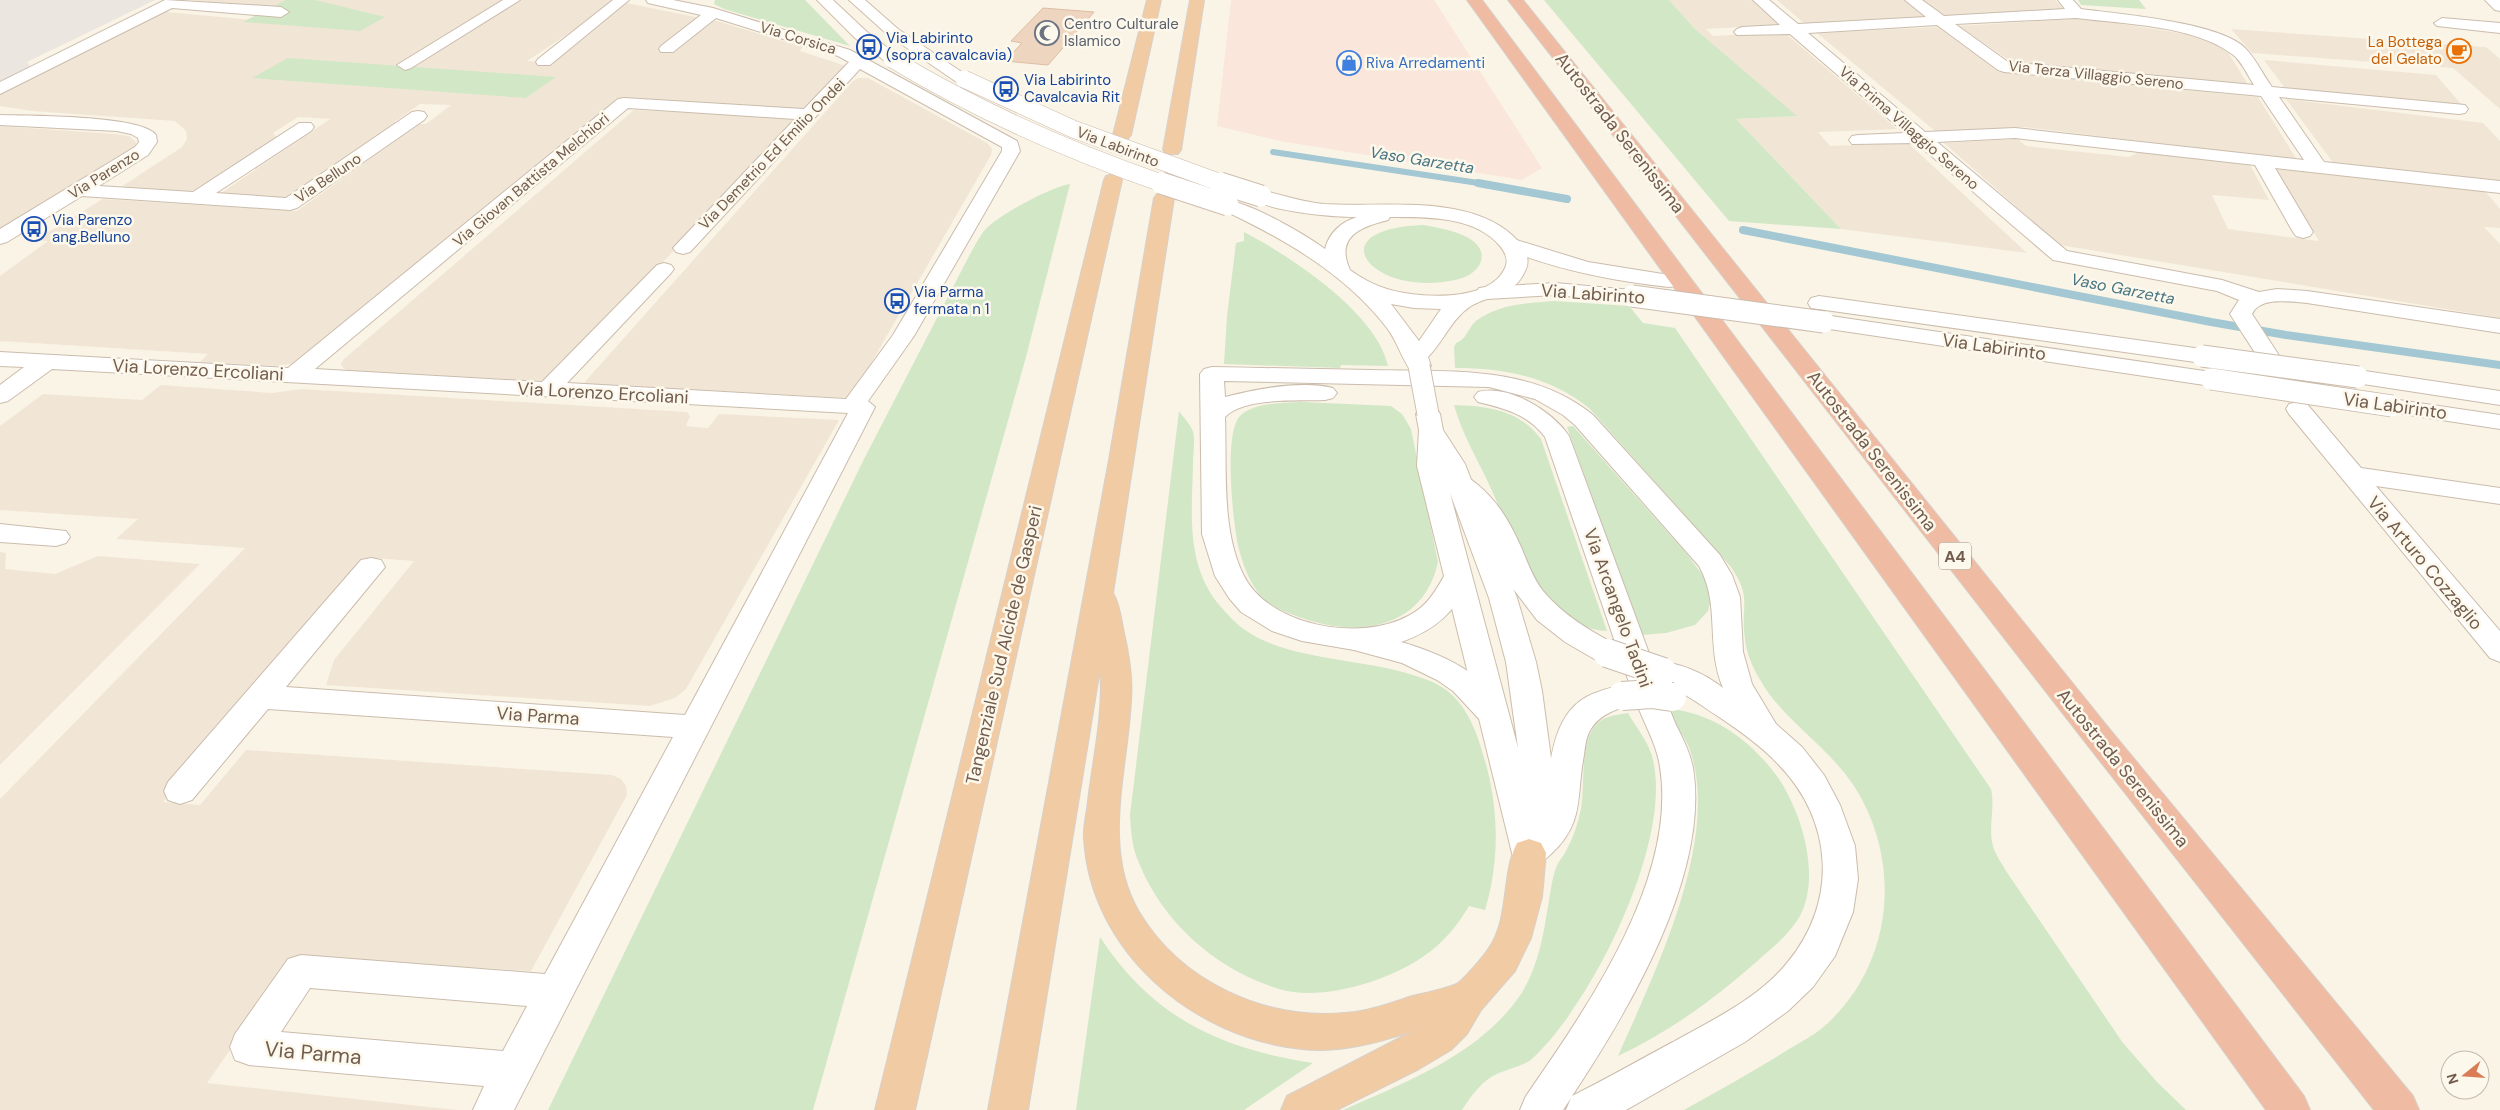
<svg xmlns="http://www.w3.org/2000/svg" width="2500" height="1110" font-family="'DM Sans',sans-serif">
<rect width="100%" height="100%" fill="#faf4e6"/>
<path fill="#f1e6d5" d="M189 0H505L395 66 410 67 520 0H619L527 61 553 63 622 2 700 18 663 51 671 52 714 20 803 47 800 51 846 66 802 112 627 99 298 363 276 366 200 362 208 354 0 341V276L48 241 35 240 103 199 297 211 419 124H426L451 105 420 104 394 122 400 123 291 196 281 198 221 193 330 119 298 117 273 133 278 138 196 190 188 191 121 187 182 147 187 139 186 131 175 121 32 111 0 106V94L157 11 252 20 298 10Z
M1669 0H1751L1780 25 1706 29 1713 36 1784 32 1897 129 1818 132 1830 146 1908 143 2027 253 1841 229 1736 119 1796 116 1695 29Z
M1777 0H1904L1929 19 1805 24Z
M1921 0H2055L2064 9 1944 17Z
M2086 18 2191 35 2226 49 2249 86 2016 65 1959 26Z
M1938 27 1999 72 2258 97 2297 160 2024 127 1935 131 1817 33Z
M2231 29 2486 47 2500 59V109L2453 68 2252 53Z
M2264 60 2436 75 2462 105 2287 91Z
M858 78H868L987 143 992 149 991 155 851 398 583 384 852 82Z
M2286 99 2483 123 2500 141V181L2334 164Z
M634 110 800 118 665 260 546 381 349 371 343 368 341 364 344 359Z
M0 126 114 134 129 136 136 142 135 149 0 231Z
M2018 139 2026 146 2129 157 2141 151 2250 165 2269 200 2212 195 2228 229 2319 241 2276 169 2485 191 2500 209V228L2484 227 2500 244V318L2060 245 1944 143Z
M161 385 272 393 301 389 687 412 690 416 686 426 708 428 719 414 839 420 686 689 675 698 650 706 326 685 334 660 414 561 375 558 163 802 200 805 246 750 612 775 621 779 626 786 627 795 531 971 295 957 207 1083 457 1110H0V799L245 548 116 539 138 519 0 510V426L43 394 142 400Z
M0 552 6 553 5 569 55 574 98 556 200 564 0 765Z"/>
<path fill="#fae6db" d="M1231 0H1434L1542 168 1522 180 1280 141 1217 126Z"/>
<path fill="#ebe6df" d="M0 0H155L27 62 33 70 0 85Z"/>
<path fill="#d1e7c6" d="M286 0H315L385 17 360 31 243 22Z
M715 0H805L850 46 724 9 714 4Z
M1544 0H1669L1695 29 1797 116 1736 119 1841 229 1729 221Z
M2078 0H2139L2146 9 2081 5Z
M288 58 556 77 526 98 252 78Z
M1070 184 1026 357 813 1110H548L864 459 968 258C973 249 978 239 984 231 996 216 1051 187 1070 184Z
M1423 225C1440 228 1488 235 1481 261 1478 272 1465 278 1455 280 1373 298 1315 229 1423 225Z
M1244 232C1290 256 1377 313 1388 366L1341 365 1340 368 1224 364 1227 316 1236 243 1244 241Z
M1555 301 1629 306 1643 323 1675 328 1991 789C1995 807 1989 824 1992 842 1994 853 2001 862 2006 871L2123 1043 2158 1083 2186 1110H1684C1719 1090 1755 1071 1789 1049 1799 1043 1811 1037 1821 1029 1893 969 1904 864 1854 786 1827 745 1782 720 1759 678 1753 668 1746 652 1745 639 1740 606 1753 599 1731 567L1590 409C1551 377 1505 368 1455 368L1454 347 1456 343C1467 339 1467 329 1476 321 1498 304 1528 303 1555 301Z
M1302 402 1391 406 1402 414 1411 429 1438 562C1424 627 1361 638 1305 619 1290 614 1273 608 1262 597 1251 585 1244 568 1240 553 1233 530 1223 433 1240 416 1255 402 1283 403 1302 402Z
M1454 405C1487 406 1520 410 1541 439L1607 631C1543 629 1511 531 1488 482 1476 457 1461 431 1454 405Z
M1179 411C1183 417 1189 423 1192 429 1196 437 1193 454 1193 463 1192 513 1185 566 1221 607 1227 614 1237 625 1245 630 1289 661 1364 658 1416 676 1432 681 1446 687 1457 700 1474 720 1480 744 1487 768 1499 815 1499 864 1485 910L1469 906C1458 925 1443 943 1424 956 1389 981 1321 1002 1279 989 1217 970 1163 923 1139 863 1132 848 1131 831 1130 815Z
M1573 426 1686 553 1704 577 1709 588 1711 599 1708 611 1695 625 1666 633 1642 635 1567 427Z
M1678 710C1720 717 1755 745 1779 779 1802 814 1821 876 1800 916 1789 935 1771 949 1755 963 1713 1000 1669 1032 1618 1056 1654 974 1721 840 1690 750 1685 736 1674 723 1666 711Z
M1628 713C1635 726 1648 741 1652 756 1675 838 1593 1002 1533 1058 1524 1066 1510 1068 1499 1073 1482 1080 1471 1096 1462 1110H1343C1406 1082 1481 1054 1521 994 1536 971 1543 939 1547 912 1550 898 1551 881 1556 868 1558 862 1563 857 1566 851 1573 838 1578 824 1581 809 1585 786 1580 747 1594 727 1602 716 1615 715 1628 713Z
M1100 937C1152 1017 1220 1049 1313 1063L1244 1110H1076Z"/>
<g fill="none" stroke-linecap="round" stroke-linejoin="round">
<path stroke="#a3c8d3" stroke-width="6" d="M1273 152 1485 184"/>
<path stroke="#a3c8d3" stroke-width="8" d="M1478 183 1567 199
M1743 230 2211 322 2286 335 2500 365"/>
</g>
<path fill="#edd5c0" stroke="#dfbda2" d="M1043 8 1094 12 1048 65 1005 61 1022 43 1011 41Z"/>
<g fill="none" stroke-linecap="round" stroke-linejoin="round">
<defs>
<path id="minor" d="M165 0 281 7 289 12 281 17 172 8 0 94V82Z
M503 0H520L411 68 405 70 397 65Z
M613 0H629L550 65H538L536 62 538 59Z
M646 0H673L713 8 850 50 1017 141 1020 151 914 336 868 401 875 407 514 1110H473L484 1086 249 1065 235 1060 230 1047 235 1034 288 959 301 955 545 974 673 737 268 709 192 800 180 804 168 800 164 791 168 782 361 560 371 558 381 560 385 567 286 687 685 715 848 413 52 369 8 401 0 403V385L24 367 0 366V352L288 368 618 99 624 98 804 109 849 62 838 56 716 18 673 52H661L659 49 661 46 701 15 648 3ZM860 69 1002 147V151L893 335 846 399 567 383 671 273 674 269 671 265 664 263 657 265 542 382 315 369 628 108 795 119 673 248 676 252 683 254 690 252ZM310 988 527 1006 503 1051 281 1032Z
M1753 0H1769L1798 24 1926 17 1905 0H1922L1944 16 2065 9 2058 0H2073L2081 9C2118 14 2219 22 2245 48 2256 59 2263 75 2272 87L2465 105 2468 109 2465 113 2459 114 2279 97 2324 162 2500 181V193L2275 168 2313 232 2310 236 2303 238 2296 236 2293 232 2255 165 2015 138 1937 142 2067 251 2222 280 2259 292 2277 289 2307 291 2500 319V333L2307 303C2291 302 2260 296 2252 314L2280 357 2277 362 2269 364 2261 362 2230 314 2239 300 2217 291 2053 260 1916 143 1852 144 1849 140 1852 136 1858 135 1905 133 1790 34 1737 35 1734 32 1737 29 1742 27 1780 25ZM2076 18C2123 24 2193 25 2232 54 2241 60 2248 76 2254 85L2008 62 1955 24ZM1937 25 1998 70 2004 72 2261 96 2304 160 2015 128 1925 132 1808 33Z
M2485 0H2500V11L2495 10Z
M2442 18 2500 23V33L2437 26 2434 23Z
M418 111 424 112 427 116 424 120 297 208 290 210 82 196 7 242 0 244V229L135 147 139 142 138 138 131 134 117 131 0 125V115C28 116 142 115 156 135L157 142 148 155 99 186 193 192 299 123H311L314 127 311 131 216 193 286 198 412 112Z
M1212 367C1265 368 1318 369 1371 370 1446 372 1531 364 1593 415L1720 555 1732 575 1740 597 1743 652 1752 684 1776 724 1802 747 1824 775 1840 805 1855 846 1858 879 1853 912 1835 956 1813 987 1788 1011 1745 1042 1626 1110H1566L1571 1098 1563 1110H1520L1526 1096C1586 1009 1678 879 1660 767 1657 744 1643 722 1635 699L1633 704C1617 709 1600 714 1591 729 1586 736 1585 747 1584 755 1576 796 1585 823 1551 854 1539 865 1532 868 1517 863L1512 853C1519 838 1538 830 1544 815 1547 806 1546 794 1548 784 1551 749 1558 704 1598 692 1610 688 1619 684 1631 688L1620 656 1618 660 1607 664 1596 660 1565 642 1537 620 1511 586 1481 519 1444 480 1448 474C1462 471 1467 476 1478 485 1498 502 1510 522 1521 547 1527 561 1533 578 1543 591 1563 615 1589 630 1616 645L1545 437C1528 414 1503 408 1478 402L1474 397 1478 392C1509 384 1552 411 1569 436L1653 664C1674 658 1707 675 1723 688 1705 645 1721 605 1699 566L1575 425 1563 415 1535 399 1489 387 1224 381 1225 397C1256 389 1302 380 1333 388L1337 393 1333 398 1325 400C1300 401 1243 397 1225 417 1227 467 1221 529 1243 574 1268 627 1361 642 1408 616 1428 606 1436 590 1447 571L1457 569 1467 571 1471 578C1456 611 1436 630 1401 642 1443 654 1486 674 1508 713L1503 721 1492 725 1481 721 1453 691 1437 680 1402 663 1354 650 1302 641 1272 631 1241 612 1229 598 1215 576 1202 534 1200 374 1204 369ZM1660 683C1686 693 1696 702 1719 717 1740 731 1760 745 1778 764 1834 821 1838 902 1787 963 1758 999 1712 1020 1673 1042 1639 1060 1606 1079 1572 1096 1629 1010 1710 874 1693 768 1690 752 1683 739 1676 725 1670 711 1665 697 1660 683Z
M2298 402 2307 404 2361 468 2500 488V504L2376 486 2500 631V662L2490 658 2289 414 2286 409 2289 404Z
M0 524 66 531 70 537 66 543 56 546 0 542Z"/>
<path id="tertiary" d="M1510 238 1588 262 1669 275 1677 276 1680 281 1677 286 1669 287C1612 281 1557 270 1503 248L1500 244 1503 240Z
M1555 283 1632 290 1640 291 1643 296 1640 301 1632 302 1555 295 1487 299 1479 298 1476 293 1479 288 1487 287Z
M1819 296 2202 349 2210 351 2213 356 2210 361 2202 363 1811 308 1808 303 1811 298Z
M1824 315 2211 372 2219 374 2223 379 2219 384 2211 386 1816 327 1813 322 1816 317Z
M2358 370 2500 391V405L2350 382 2346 377 2350 372Z
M2392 399 2500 415V429L2383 411 2380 406 2383 401Z"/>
<path id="secondary" d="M817 0H833L867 32 898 56 900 59 898 62H886L855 38Z
M849 0H865L898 29 972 79 970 83H958L888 35Z
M1261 190C1282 195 1302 202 1324 204 1384 208 1475 192 1519 242 1526 250 1530 259 1526 269 1514 298 1491 294 1471 306 1451 319 1444 341 1428 357L1431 366 1427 371 1419 373 1411 371C1401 357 1397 341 1387 328 1345 273 1282 238 1221 209L1218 205 1221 201C1241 196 1307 236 1325 249 1329 233 1341 222 1357 217 1337 217 1262 212 1251 196L1254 192ZM1390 217C1427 217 1475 216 1500 246 1506 253 1509 262 1504 270 1487 303 1416 298 1387 289 1374 285 1361 278 1350 270 1335 237 1360 227 1388 220ZM1391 304 1414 308 1441 309 1419 341Z
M1428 407 1437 409 1440 414 1443 430 1465 464 1517 598 1536 662 1542 691 1555 788 1545 847 1546 853 1541 863 1529 867 1517 863 1512 853 1417 466 1419 430 1416 414 1419 409ZM1450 493 1489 598 1506 662 1518 748Z"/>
<path id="trunk" d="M1147 0H1161L1131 135 1128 139H1116L1113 135Z
M1190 0H1204L1181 150 1178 154H1166L1163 150Z
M1113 174 1120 176 1122 180 915 1110H875L1104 180 1106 176Z
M1164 192 1171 194 1174 198 1113 593C1120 604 1121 620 1124 633 1129 655 1133 678 1131 700 1128 769 1101 848 1139 912 1181 982 1264 1020 1344 1013 1366 1012 1388 1004 1409 997 1420 994 1450 988 1458 983 1466 977 1483 957 1489 948 1510 917 1501 875 1517 843L1529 839 1541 843 1546 853 1542 897 1531 938 1515 971 1481 1010 1467 1034 1451 1050 1419 1069 1337 1110H1281L1287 1096 1413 1031C1377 1043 1340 1053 1302 1049 1193 1038 1090 951 1084 838 1083 826 1087 813 1088 801 1093 758 1104 713 1100 669L1028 1110H988L1109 460 1154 198 1157 194Z"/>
<path id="motorway" d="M1467 0H1482L2304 1096 2310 1110H2266Z
M1508 0H1523L2107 726 2413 1096 2419 1110H2374L2085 742Z"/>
</defs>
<use href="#minor" stroke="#cbbcad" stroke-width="2"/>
<use href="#tertiary" stroke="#cbbcad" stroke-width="2"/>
<use href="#secondary" stroke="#cebdab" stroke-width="2"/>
<use href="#trunk" stroke="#d7d1cd" stroke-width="2"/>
<use href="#motorway" stroke="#d7d1cd" stroke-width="2"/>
<use href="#minor" fill="#fff" fill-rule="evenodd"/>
<use href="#tertiary" fill="#fff" fill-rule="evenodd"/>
<use href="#secondary" fill="#fff" fill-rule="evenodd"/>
<use href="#trunk" fill="#f1cba3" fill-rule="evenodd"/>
<use href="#motorway" fill="#efbba2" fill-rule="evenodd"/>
<defs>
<path id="minor-bridge" d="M1607 653 1663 672
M1622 696 1652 694 1672 697"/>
<path id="tertiary-bridge" d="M1632 296 1824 322
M2202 356 2358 377
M2211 379 2392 406"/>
<path id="secondary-bridge-far1" d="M892 59C978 111 1069 151 1164 184
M964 79 1073 129 1224 184"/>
<path id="secondary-bridge" d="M1161 183 1228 205
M1220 183 1261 196
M1419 366 1428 414"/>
</defs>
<use href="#minor-bridge" stroke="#cbbcad" stroke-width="30" stroke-linecap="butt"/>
<use href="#tertiary-bridge" stroke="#cbbcad" stroke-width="23" stroke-linecap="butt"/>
<use href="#secondary-bridge-far1" stroke="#cebdab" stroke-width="18" stroke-linecap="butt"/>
<use href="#secondary-bridge" stroke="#cebdab" stroke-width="23" stroke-linecap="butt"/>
<use href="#minor-bridge" stroke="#fff" stroke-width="28"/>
<use href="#tertiary-bridge" stroke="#fff" stroke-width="21"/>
<use href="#secondary-bridge-far1" stroke="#fff" stroke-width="17"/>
<use href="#secondary-bridge" stroke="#fff" stroke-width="21"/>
</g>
<defs>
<symbol id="mosque-ring" viewBox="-11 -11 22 22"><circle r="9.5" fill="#fdf8ec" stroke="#6b7280" stroke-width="1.5"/><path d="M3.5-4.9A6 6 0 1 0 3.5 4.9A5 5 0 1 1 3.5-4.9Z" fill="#6b7280"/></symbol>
<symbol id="bus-ring" viewBox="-11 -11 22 22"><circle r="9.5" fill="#fdf8ec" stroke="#1a4fb4" stroke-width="1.5"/><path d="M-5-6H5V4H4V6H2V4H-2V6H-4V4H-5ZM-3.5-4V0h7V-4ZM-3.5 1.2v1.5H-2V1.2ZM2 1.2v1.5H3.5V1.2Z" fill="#1a4fb4"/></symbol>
<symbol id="cafe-ring" viewBox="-11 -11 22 22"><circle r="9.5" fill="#fdf8ec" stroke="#e8710a" stroke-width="1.5"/><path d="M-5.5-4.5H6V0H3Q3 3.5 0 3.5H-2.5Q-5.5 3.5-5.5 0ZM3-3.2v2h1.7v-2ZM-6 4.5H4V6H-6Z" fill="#e8710a"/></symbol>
<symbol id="shop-ring" viewBox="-11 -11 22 22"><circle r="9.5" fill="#fdf8ec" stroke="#3f7fe0" stroke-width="1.5"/><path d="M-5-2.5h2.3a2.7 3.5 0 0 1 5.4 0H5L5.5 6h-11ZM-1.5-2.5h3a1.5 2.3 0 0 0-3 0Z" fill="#3f7fe0"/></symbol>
</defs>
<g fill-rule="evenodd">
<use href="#mosque-ring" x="1033" y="19" width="28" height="28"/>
<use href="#bus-ring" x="855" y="33" width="28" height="28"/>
<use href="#cafe-ring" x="2445" y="37" width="28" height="28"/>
<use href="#shop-ring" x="1335" y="49" width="28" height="28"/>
<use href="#bus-ring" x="992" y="75" width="28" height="28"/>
<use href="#bus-ring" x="20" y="215" width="28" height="28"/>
<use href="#bus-ring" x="883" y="287" width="28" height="28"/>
</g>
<g text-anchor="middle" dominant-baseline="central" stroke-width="5" stroke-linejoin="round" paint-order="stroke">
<g font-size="15" fill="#5b616d" stroke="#fdf8ec" text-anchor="start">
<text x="1064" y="24">Centro Culturale<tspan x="1064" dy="17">Islamico</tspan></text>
</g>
<g font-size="15" fill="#715c4d" stroke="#fdf8ec">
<text transform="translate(798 38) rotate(17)">Via Corsica</text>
<text transform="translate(2096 75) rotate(6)">Via Terza Villaggio Sereno</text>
<text transform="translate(1909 128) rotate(41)">Via Prima Villaggio Sereno</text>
<text transform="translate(1118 147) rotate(21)">Via Labirinto</text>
<text transform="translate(772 154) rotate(-46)">Via Demetrio Ed Emilio Ondei</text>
<text transform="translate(104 174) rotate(-32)">Via Parenzo</text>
<text transform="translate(328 178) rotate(-34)">Via Belluno</text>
<text transform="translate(531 180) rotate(-40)">Via Giovan Battista Melchiori</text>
</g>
<g font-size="15" fill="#164399" stroke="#fdf8ec" text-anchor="start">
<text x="886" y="38">Via Labirinto<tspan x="886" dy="17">(sopra cavalcavia)</tspan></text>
<text x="1024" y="80">Via Labirinto<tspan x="1024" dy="17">Cavalcavia Rit</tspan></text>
<text x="52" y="220">Via Parenzo<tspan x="52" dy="17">ang.Belluno</tspan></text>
<text x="914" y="292">Via Parma<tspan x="914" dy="17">fermata n 1</tspan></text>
</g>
<g font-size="15" fill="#c56008" stroke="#fdf8ec" text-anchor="end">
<text x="2442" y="42">La Bottega<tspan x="2442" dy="17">del Gelato</tspan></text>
</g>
<g font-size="15" fill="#366cbe" stroke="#fdf8ec" text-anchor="start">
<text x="1366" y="63">Riva Arredamenti</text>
</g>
<g font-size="16" font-style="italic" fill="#487583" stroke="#fdf8ec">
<text transform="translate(1422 160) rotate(9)">Vaso Garzetta</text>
<text transform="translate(2123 289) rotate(11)">Vaso Garzetta</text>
</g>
<rect fill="#fdf8ec" stroke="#9b8b7d" stroke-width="1" x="1939" y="542.5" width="32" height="27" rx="4"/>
<g font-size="16" font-weight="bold" fill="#715c4d">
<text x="1955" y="556">A4</text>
</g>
<g font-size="18" fill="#715c4d" stroke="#fdf8ec">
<text transform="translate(1620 133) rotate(52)">Autostrada Serenissima</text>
<text transform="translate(1593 294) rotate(4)">Via Labirinto</text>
<text transform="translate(1994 347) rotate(8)">Via Labirinto</text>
<text transform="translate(198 370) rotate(3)">Via Lorenzo Ercoliani</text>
<text transform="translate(603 393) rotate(3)">Via Lorenzo Ercoliani</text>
<text transform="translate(2395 406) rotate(8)">Via Labirinto</text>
<text transform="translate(1872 451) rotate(52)">Autostrada Serenissima</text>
<text transform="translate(2425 563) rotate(50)">Via Arturo Cozzaglio</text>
<text transform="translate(1618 608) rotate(70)">Via Arcangelo Tadini</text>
<text transform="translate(1004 645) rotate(-77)">Tangenziale Sud Alcide de Gasperi</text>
<text transform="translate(538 716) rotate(4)">Via Parma</text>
<text transform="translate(2123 768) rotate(51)">Autostrada Serenissima</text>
</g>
<g font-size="21" fill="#715c4d" stroke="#fdf8ec">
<text transform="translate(313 1053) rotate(5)">Via Parma</text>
</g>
</g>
<g transform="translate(2465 1075) rotate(253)"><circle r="24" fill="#fdf8ec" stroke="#c5baac"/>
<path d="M0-4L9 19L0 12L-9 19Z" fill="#da7c55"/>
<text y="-8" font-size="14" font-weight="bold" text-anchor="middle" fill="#715c4d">N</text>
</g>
</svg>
